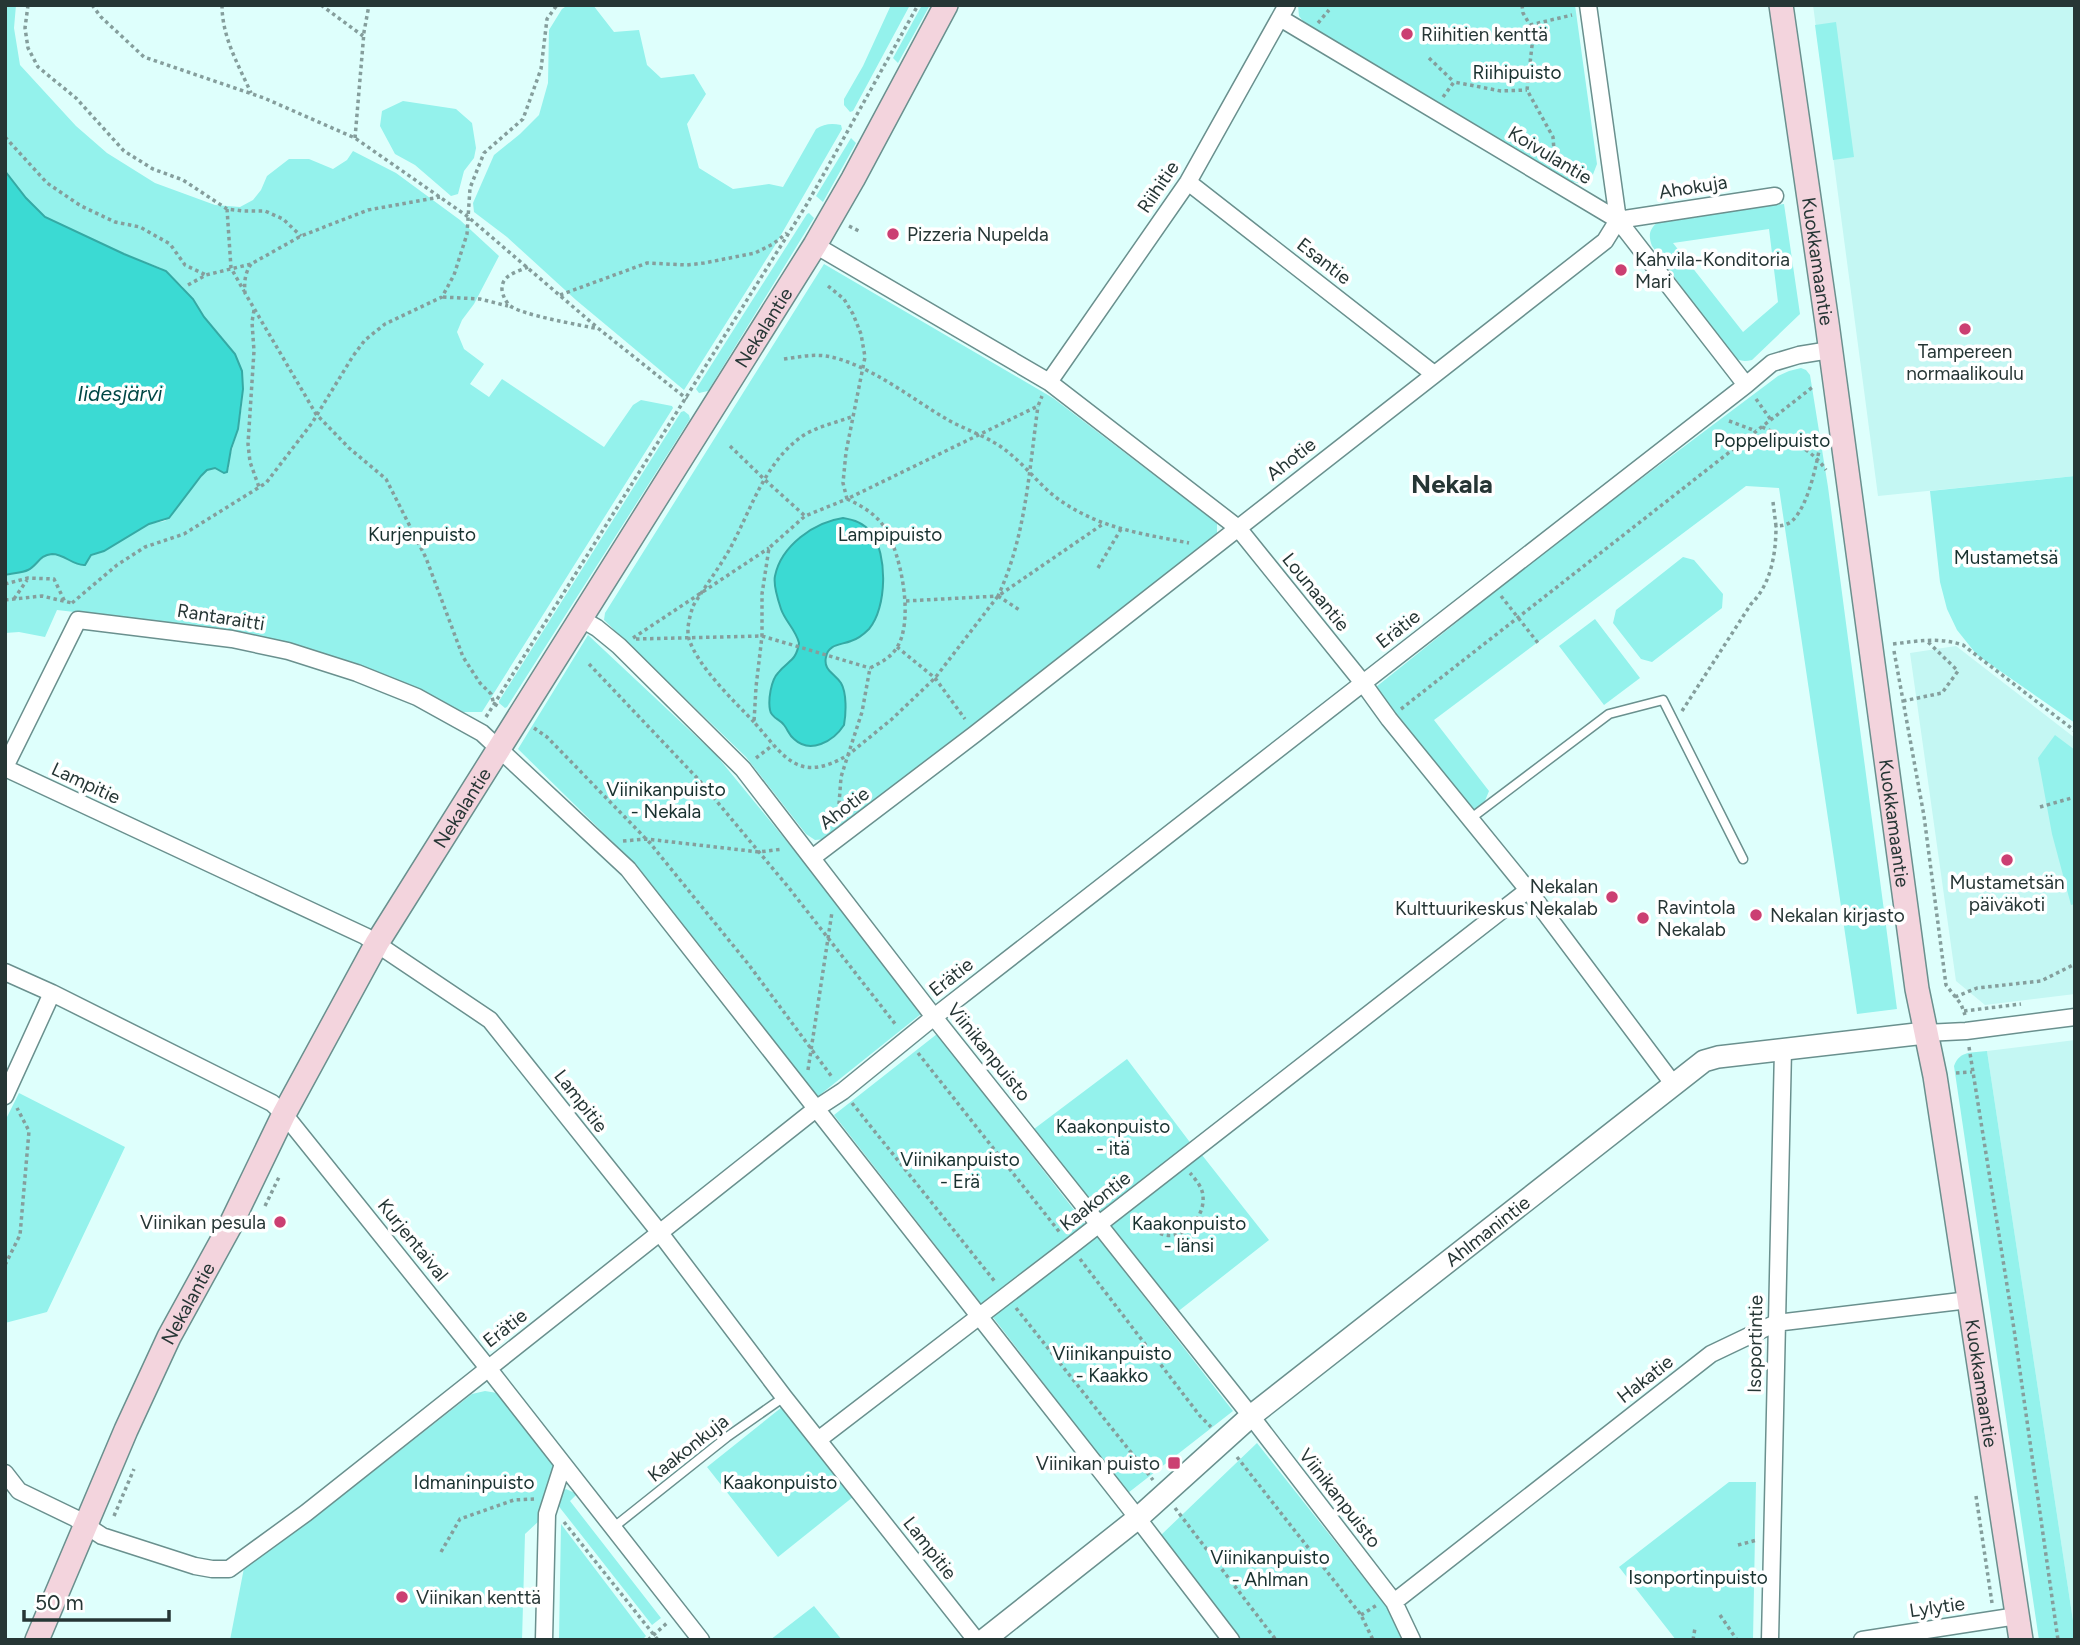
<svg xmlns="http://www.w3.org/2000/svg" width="2080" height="1645" font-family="Figtree,sans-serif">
<rect width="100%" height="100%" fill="#defffc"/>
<path fill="#c4f7f3" d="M1813 5H2075V476L1878 496Z
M1956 646 2075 738V994L1985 1005 1956 981 1910 653Z
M2075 1040V1634L1987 1051Z"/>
<path fill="#94f2ec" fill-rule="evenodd" d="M5 5H16L14 28 20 65 76 126 107 153 155 183 215 205 240 207 253 200 261 190 267 176 289 159H309L333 169 347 160 353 151 396 173 460 220 499 256 474 304 462 320 457 332 464 349 484 364 470 384 489 397 502 379 604 447 633 405 641 400 672 406 673 408 482 712H463L422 691 379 673 332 656 284 642 223 629 57 610 45 637 19 632 5 633V575C13 573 21 573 28 569 39 563 42 552 58 555 67 556 76 561 86 563L91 555 104 551 149 524 165 521 207 470 215 468 222 472 229 468V460L238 429 242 406 243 378 235 354 219 334 204 317 182 286 161 268 124 254 45 217 26 198 5 171Z
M568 5H593L614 32 639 30 647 65 661 78 694 74 706 94 687 124 699 168 733 189 769 184 783 187 816 129C824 124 831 123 841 125L842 129 774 247 684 390 576 300 507 237 474 212 473 203 494 155 520 134 539 115 548 83 549 30 562 9Z
M891 5H910L853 111 850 112 844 105V99L863 66Z
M922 5H930L898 63 893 58Z
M1298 5H1575L1597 164 1592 177 1578 183 1568 181 1307 26 1299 16Z
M1836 22 1854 157 1833 160 1815 25Z
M403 101 456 109 472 123 476 148 474 158 464 171 458 194 451 196 415 165 395 154 380 126 382 111Z
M851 138 856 143 823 202 816 196Z
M1784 204 1800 314 1752 360C1743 362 1738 361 1731 355L1652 246C1648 235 1649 229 1659 221ZM1769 229 1778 302 1743 332 1673 243Z
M809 213 814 218 708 391 699 393 696 389 807 214Z
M824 264 1053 398 1217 523V535L826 839 815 840 806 834 746 757 604 620 605 613Z
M1801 368 1806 370 1810 375 1828 487 1897 1009 1857 1014 1779 488 1746 486 1434 720 1489 791 1478 818 1376 687 1557 542 1778 376 1789 371Z
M684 411 689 415 690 419 507 707 505 708 499 703V701L681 412Z
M2075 476V723L1977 655 1957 630 1947 609 1940 582 1930 491Z
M1683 557 1694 560 1723 594 1722 608 1652 662 1641 659 1613 623 1616 610Z
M1595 619 1640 678 1604 705 1559 646Z
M588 635 716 755 807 866 921 1014 816 1098 726 978 630 859 518 749Z
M2055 735 2075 750V904L2071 905 2052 834 2038 758Z
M937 1034 1085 1224 982 1305 834 1115Z
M1987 1051 2075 1634V1640H2039L1954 1066C1960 1050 1972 1053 1987 1051Z
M1127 1059 1192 1145 1099 1215 1034 1129Z
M19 1093 125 1147 47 1312 5 1323V1121Z
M1202 1155 1269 1240 1176 1313 1109 1228Z
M1096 1235 1233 1411 1128 1493 992 1316Z
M485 1391 497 1393 508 1403 551 1459C557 1474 547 1483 543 1497 541 1504 541 1512 540 1520L525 1534 522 1640H230L244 1568 310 1521 472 1394Z
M782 1407 853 1497 778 1557 707 1467Z
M1257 1443 1386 1606 1402 1640H1240L1161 1535Z
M1729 1482H1756L1753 1640H1676L1619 1567Z
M566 1489 577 1494 570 1501 661 1618 652 1625 557 1504 561 1492Z
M561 1524 646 1636 642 1640H559Z
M814 1606 842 1640H770Z"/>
<path fill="#3bdad3" stroke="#35a9a4" stroke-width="2" d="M5 171 26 198 45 217 124 254 166 271 193 299 204 317 235 354 242 371 243 389 238 429 231 449 227 472 224 473 215 468 207 470 201 476 169 518 149 524 104 551 91 555 85 565C73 566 65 554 52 554 39 555 38 565 28 570 22 573 12 573 5 575Z
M843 518C855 520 863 523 871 532 888 554 887 608 869 629 864 634 858 639 851 641 841 645 828 644 826 657 823 670 834 673 841 683 847 693 846 714 844 725 833 742 810 754 794 739 789 735 788 730 784 725 780 719 771 718 770 710 768 700 771 680 778 673 788 660 796 662 799 643 796 630 785 621 781 609 778 600 773 585 775 576 781 546 814 522 843 518Z"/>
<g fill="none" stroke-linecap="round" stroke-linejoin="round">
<defs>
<path id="service" d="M1470 819 1609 714 1663 700 1743 859
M614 1527 727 1437 784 1397"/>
<path id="minor" d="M1280 18 1618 220 1746 385
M1188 182 1434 374
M1618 220 1775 196
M815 245 1049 382 1238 528 1363 683 1389 719 1528 890 1674 1085
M1049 382 1188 182 1287 5
M580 618 597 628 619 646 743 769 934 1017 1251 1416 1394 1602 1412 1640
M5 767 78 620 232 639 288 651 357 673 417 697 482 733 628 869 1129 1507 1231 1640
M5 768 365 936 490 1020 660 1233 784 1397 976 1640
M812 858 975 734 1605 241 1618 220 1588 5
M5 972 52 993 272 1103 284 1114 488 1368 701 1640
M1925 1033 1966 1031 2075 1017
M5 1096 52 993
M818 1440 1071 1246 1528 890
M5 1473 19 1491 75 1518 102 1536 195 1566 212 1569H229L306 1513 817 1108 843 1091 934 1017 1746 385 1772 363 1799 355 1830 350
M1394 1602 1711 1354 1776 1323 1969 1300
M544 1640 547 1514 563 1464
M1770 1640 1783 1049
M1862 1640 2017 1616"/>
<g id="tertiary">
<path id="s1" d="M984 1640 1138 1518 1251 1416 1704 1061 1718 1057 1925 1033"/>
</g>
<g id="secondary">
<path id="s2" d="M1781 5 1827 323 1917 989 1935 1076 2021 1640"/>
<path id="s3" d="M37 1640 126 1430 169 1337 230 1226 284 1114 377 943 815 245 853 179 946 5"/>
</g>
</defs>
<use href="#service" stroke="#6a908e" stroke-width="11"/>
<use href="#minor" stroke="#6a908e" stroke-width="19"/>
<use href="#tertiary" stroke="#6a908e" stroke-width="24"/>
<use href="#secondary" stroke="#6a908e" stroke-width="26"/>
<path stroke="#859e9c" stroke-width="3.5" stroke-dasharray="3.5 3.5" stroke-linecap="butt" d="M28 5 25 28 28 48 38 67 76 98 124 151 153 169 183 180 227 209 243 211H265L283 219 301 236
M92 5 101 17 144 57 264 98 355 138 467 216 599 329 687 399
M222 5C222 37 238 64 251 93
M321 5 363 36
M1522 5 1523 13 1530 25 1533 37 1527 90 1553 137 1555 164
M1318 23 1329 10
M1530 25 1572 15
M1429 58 1454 82
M1443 97 1454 82 1501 91 1527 90
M5 137 47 183 81 206 115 222 140 227 170 244 185 265 206 275
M355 138 364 32 369 5
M227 209 231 268 244 291
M849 226 861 232
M251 264C245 273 244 282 245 293L316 414 349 448 386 479 426 558 463 657 480 683 491 694 494 704 500 707
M528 267C517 272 501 275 502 290 503 296 505 300 509 305 520 315 581 325 599 329
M188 285 206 275 251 264 301 236 368 210 440 197
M828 286 844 299 853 314 861 334 865 357 846 452 843 483 847 499 1038 406 1042 396
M560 295 647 263 687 265 704 263 755 253 773 244 787 233
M443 297 480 299 508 306
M254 310 252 322 254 351 248 444 250 462 259 487
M784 359C798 357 812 354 826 356 868 363 912 399 948 420 968 431 992 438 1009 453 1028 468 1043 490 1064 503 1103 529 1144 534 1189 543
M1756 399 1771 420
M1729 421 1756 431
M1762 427C1786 438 1810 447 1826 470
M730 446 764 479 805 516
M847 499C862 506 876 514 885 528 901 554 915 622 896 649 890 658 880 663 870 668L862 712 848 755C799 784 785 758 754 722L756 687 762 636V594L769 548 805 516Z
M1773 502 1776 526C1782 526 1787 525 1792 521 1809 505 1817 462 1821 440
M1098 568 1121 529
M5 584 28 578 54 579 65 602
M998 596 1021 611
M1501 596 1538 643
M14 599 27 580
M5 600 42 596 72 603
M906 601 998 596C1026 536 1029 471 1038 406
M72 603 117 565 145 547 184 534 266 483 312 423 353 356 365 340 385 324 442 297 454 275 467 234 470 188 484 153 523 119 541 69 547 19 557 5
M633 638 769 548
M636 639 762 636 870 668
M1893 644C1918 641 1939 637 1963 645L2075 731
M897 647 935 678 965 719
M1894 651 1924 816 1946 985 1961 1004 1965 1015
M589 664 699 780 789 888 896 1025
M1903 701 1942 693 1958 671 1926 640
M1401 709 1814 386
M1682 711 1751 604C1771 584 1776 554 1776 526
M486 717 807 204 918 5
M754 722C734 701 698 667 689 639 686 629 690 616 693 606 707 583 724 562 736 537 754 501 768 459 804 435 819 426 838 422 854 416
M534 728 547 737 650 843 749 965 832 1077
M756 758 773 745
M2040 807 2075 797
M838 818 841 777 848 755 892 719 935 678 998 596 1103 524
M623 841 646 839 759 852 783 849
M1955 997 1977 988 2041 981 2075 964
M1964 1011 2021 1004
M1969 1047 2014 1329 2058 1640
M918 1053 1061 1234
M808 1070 832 912
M1956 1073 1972 1072
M852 1103 996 1283
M265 1206 280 1175
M1139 1215C1145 1222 1155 1233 1165 1235 1185 1239 1205 1216 1203 1197 1203 1188 1196 1180 1190 1173
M1080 1259 1200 1416 1211 1427
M5 1265 20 1235 29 1131 17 1108
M1016 1308 1153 1480
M1237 1457 1361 1615 1373 1640
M1976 1496 1992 1603
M1175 1508 1276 1640
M114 1516 134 1469
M564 1522 658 1640
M1738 1545 1757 1540
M441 1552 460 1519 514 1500 534 1499
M1361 1615 1377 1605
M1720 1615 1737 1640
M648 1640 667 1623
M1693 1640 1695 1628"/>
<use href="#service" stroke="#fff" stroke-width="8"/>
<use href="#minor" stroke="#fff" stroke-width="16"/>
<use href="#tertiary" stroke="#fff" stroke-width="21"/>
<use href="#secondary" stroke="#f3d4dd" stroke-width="23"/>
</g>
<g fill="#cb3f72" stroke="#fff" stroke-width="2.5">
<circle cx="1407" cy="34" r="7"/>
<circle cx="893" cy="234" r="7"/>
<circle cx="1621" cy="270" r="7"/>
<circle cx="1965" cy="329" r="7"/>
<circle cx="2007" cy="860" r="7"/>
<circle cx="1612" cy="897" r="7"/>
<circle cx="1756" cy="915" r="7"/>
<circle cx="1643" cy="918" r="7"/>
<circle cx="280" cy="1222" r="7"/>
<rect x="1167" y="1456" width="14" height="14" rx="3.5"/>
<circle cx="402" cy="1597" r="7"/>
</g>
<g text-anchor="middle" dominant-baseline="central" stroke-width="7" stroke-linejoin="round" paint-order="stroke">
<g font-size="19" fill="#263635" stroke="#fff" text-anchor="start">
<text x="1421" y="34">Riihitien kenttä</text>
<text x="907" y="234">Pizzeria Nupelda</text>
<text x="1635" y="259">Kahvila-Konditoria<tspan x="1635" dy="22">Mari</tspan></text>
<text x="1965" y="351" text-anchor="middle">Tampereen<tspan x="1965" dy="22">normaalikoulu</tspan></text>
<text x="2007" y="882" text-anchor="middle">Mustametsän<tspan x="2007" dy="22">päiväkoti</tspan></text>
<text x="1598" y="886" text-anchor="end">Nekalan<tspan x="1598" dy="22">Kulttuurikeskus Nekalab</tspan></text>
<text x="1657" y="907">Ravintola<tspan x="1657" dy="22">Nekalab</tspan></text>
<text x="1770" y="915">Nekalan kirjasto</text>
<text x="266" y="1222" text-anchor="end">Viinikan pesula</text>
<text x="1160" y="1463" text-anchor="end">Viinikan puisto</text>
<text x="416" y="1597">Viinikan kenttä</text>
</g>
<g font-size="19" fill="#18312f" stroke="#fff">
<text x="1517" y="72">Riihipuisto</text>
<text x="1772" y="440">Poppelipuisto</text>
<text x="422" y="534">Kurjenpuisto</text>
<text x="890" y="534">Lampipuisto</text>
<text x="2006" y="557">Mustametsä</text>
<text x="666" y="789">Viinikanpuisto<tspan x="666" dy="22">- Nekala</tspan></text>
<text x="1113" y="1126">Kaakonpuisto<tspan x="1113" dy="22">- itä</tspan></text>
<text x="960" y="1159">Viinikanpuisto<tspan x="960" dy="22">- Erä</tspan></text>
<text x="1189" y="1223">Kaakonpuisto<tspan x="1189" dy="22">- länsi</tspan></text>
<text x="1112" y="1353">Viinikanpuisto<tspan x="1112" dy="22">- Kaakko</tspan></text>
<text x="474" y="1482">Idmaninpuisto</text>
<text x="780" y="1482">Kaakonpuisto</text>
<text x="1270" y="1557">Viinikanpuisto<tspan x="1270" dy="22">- Ahlman</tspan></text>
<text x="1698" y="1577">Isonportinpuisto</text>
</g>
<g font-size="19" fill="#263635" stroke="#fff">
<text transform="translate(1550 155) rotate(31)">Koivulantie</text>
<text transform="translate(1158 187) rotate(-56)">Riihitie</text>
<text transform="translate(1693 187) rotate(-9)">Ahokuja</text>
<text transform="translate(1324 261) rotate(38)">Esantie</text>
<text stroke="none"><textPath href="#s2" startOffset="259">Kuokkamaantie</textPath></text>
<text stroke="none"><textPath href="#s3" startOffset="1503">Nekalantie</textPath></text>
<text transform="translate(1291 459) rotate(-38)">Ahotie</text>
<text transform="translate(1316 592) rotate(51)">Lounaantie</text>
<text transform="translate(221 617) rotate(9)">Rantaraitti</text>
<text transform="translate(1398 629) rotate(-38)">Erätie</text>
<text transform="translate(86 783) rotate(25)">Lampitie</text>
<text stroke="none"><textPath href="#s3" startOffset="936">Nekalantie</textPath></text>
<text transform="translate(844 808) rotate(-37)">Ahotie</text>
<text stroke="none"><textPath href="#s2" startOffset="826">Kuokkamaantie</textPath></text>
<text transform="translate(951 977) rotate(-38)">Erätie</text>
<text transform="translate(989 1052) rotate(51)">Viinikanpuisto</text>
<text transform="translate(581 1101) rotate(52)">Lampitie</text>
<text transform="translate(1095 1201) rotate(-38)">Kaakontie</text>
<text stroke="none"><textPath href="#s1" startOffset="649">Ahlmanintie</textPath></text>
<text transform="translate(413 1240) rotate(51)">Kurjentaival</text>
<text stroke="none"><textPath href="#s3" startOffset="369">Nekalantie</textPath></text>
<text transform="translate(505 1328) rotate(-38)">Erätie</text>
<text transform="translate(1755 1344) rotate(-89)">Isoportintie</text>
<text transform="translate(1645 1379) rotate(-38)">Hakatie</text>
<text stroke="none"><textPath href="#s2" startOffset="1393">Kuokkamaantie</textPath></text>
<text transform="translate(688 1448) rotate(-38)">Kaakonkuja</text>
<text transform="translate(1340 1498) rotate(52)">Viinikanpuisto</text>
<text transform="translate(930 1548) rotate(52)">Lampitie</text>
<text transform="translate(1937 1607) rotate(-8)">Lylytie</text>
</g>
<g font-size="21" font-style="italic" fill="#004745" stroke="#fff">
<text x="120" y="393">Iidesjärvi</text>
</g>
<g font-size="26" font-weight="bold" fill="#263635" stroke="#fff">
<text x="1452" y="484">Nekala</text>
</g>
</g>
<rect width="2080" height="1645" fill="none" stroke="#263635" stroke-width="14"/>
<path d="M24 1610v10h145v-10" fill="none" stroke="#263635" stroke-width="3.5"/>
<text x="35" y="1610" font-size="21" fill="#263635" stroke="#ffffff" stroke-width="5" paint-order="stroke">50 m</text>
</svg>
